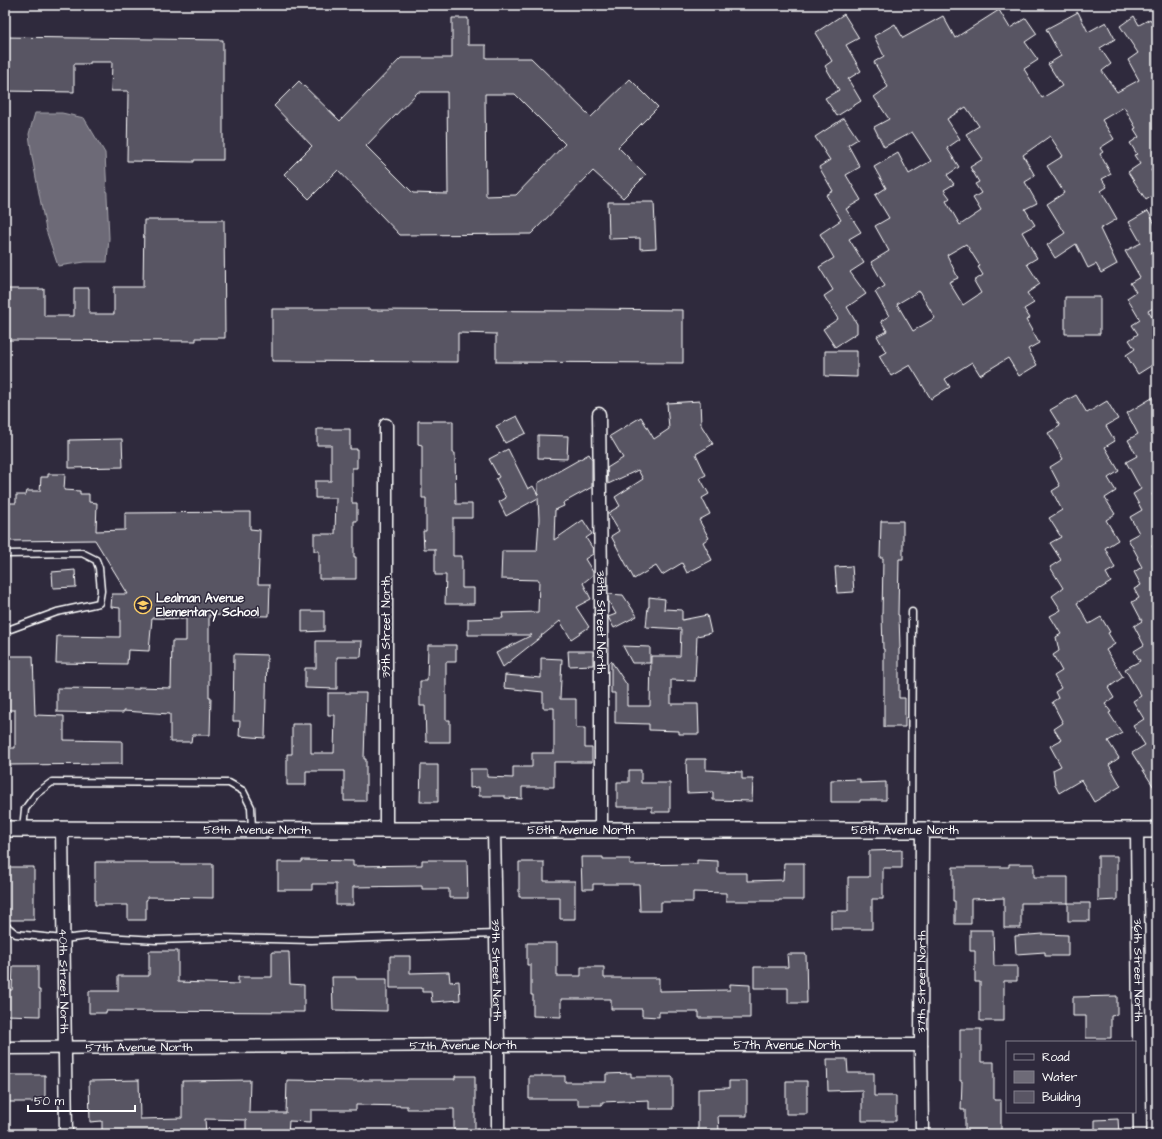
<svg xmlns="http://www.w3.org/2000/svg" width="1162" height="1139" font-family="'Architects Daughter',sans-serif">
<rect width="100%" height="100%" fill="#2f2a3d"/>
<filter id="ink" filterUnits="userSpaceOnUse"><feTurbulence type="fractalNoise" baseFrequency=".025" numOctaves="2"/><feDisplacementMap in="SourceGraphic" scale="8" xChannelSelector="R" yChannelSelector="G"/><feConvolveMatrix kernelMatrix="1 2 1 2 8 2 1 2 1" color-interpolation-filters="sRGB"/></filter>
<g filter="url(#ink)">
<path fill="#6d6a77" stroke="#a7a6ad" d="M35 113H62L84 118 105 153 109 238 107 262H85L58 266 46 230 32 157 29 134Z"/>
<path fill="#595564" stroke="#fff" fill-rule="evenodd" d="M999 10 1010 28 1026 18 1037 34 1025 42 1038 60 1024 69 1042 98 1062 86 1048 64 1061 56 1046 29 1078 12 1088 32 1106 22 1115 39 1100 48 1111 64 1102 71 1117 92 1139 80 1128 60 1138 53 1120 26 1134 16 1139 25 1150 19 1157 30V167L1151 170 1157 180V193L1146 200 1128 172 1140 164 1134 155 1137 154 1130 143 1139 137 1134 129 1136 128 1124 107 1102 120 1114 139 1100 148 1103 152 1100 154 1111 174 1102 179 1107 187 1101 191 1117 219 1100 229 1117 264 1101 273 1096 264 1088 268 1076 244 1055 258 1047 245 1065 233 1047 204 1064 193 1047 166 1063 156 1050 136 1023 155 1035 176 1025 182 1037 203 1025 209 1035 225 1022 232 1037 258 1027 264 1040 284 1027 293 1034 303 1024 309 1030 318 1026 320 1039 343 1028 349 1037 365 1019 376 1008 358 980 375 972 362 945 379 950 387 931 399 910 365 891 376 879 356 886 352 877 336 887 331 881 321 889 316 875 292 885 286 871 262 889 251 875 226 889 218 875 195 886 188 874 167 898 153 909 174 931 161 912 132 884 147 874 127 889 119 874 97 888 87 874 62 884 56 874 36 895 24 903 38 943 16 955 38ZM966 107 979 126 966 134 983 159 970 167 979 182 975 184 981 193 973 198 981 211 960 225 946 201 950 198 944 190 954 184 947 175 959 167 947 148 960 139 947 119ZM966 244 980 266 978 267 983 275 974 281 981 293 963 305 949 282 958 278 947 255ZM919 291 935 318 913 331 897 304Z
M844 14 859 38 846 45 861 71 848 79 861 101 837 116 825 98 839 90 825 66 832 61 815 33Z
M452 18H468V45H486V58H531L591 117 630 79 658 107 618 147 646 175 623 198 593 171 531 234 400 235 338 170 309 199 284 174 312 146 274 106 299 81 340 121 401 58H452ZM418 92H447L448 194 413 193 366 146ZM485 94H515L565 144 516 195 486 196Z
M5 37 223 40V160H194V162L127 161 128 91H111L112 62H90V64H74V92L5 91Z
M844 118 858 139 848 145 860 167 846 175 861 200 846 209 861 232 849 239 864 263 850 272 866 294 847 307 857 324V333L835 347 823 329 838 319 824 296 833 290 819 267 834 258 820 234 841 220 826 195 833 191 819 167 830 160 815 137Z
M608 202H654L656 248 640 249V238L609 239Z
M1148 211 1157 228V250L1151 253 1157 263V306L1148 311 1157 325V362L1138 374 1126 355 1135 349 1129 340 1138 334 1132 325 1140 320 1127 298 1136 292 1130 283 1140 277 1125 251 1141 243 1129 222Z
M144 220H224L225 338H196V341L5 340V289H44V316H74V288H89V314H114V287H143Z
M1065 297H1100V334H1065Z
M272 309H370V310L586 311V309L683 310V363L496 362V334L458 333V362L272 361Z
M825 351H857V377L825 376Z
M1076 395 1087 413 1107 401 1118 419 1106 426 1115 441 1105 447 1119 471 1108 478 1116 491 1105 498 1115 514 1106 520 1118 540 1105 548 1115 568 1106 573 1111 582 1077 603 1089 624 1101 617 1110 632 1108 633 1115 644 1106 650 1123 677 1108 688 1114 698 1105 704 1111 712 1109 713 1122 733 1108 741 1119 758 1109 765 1121 786 1094 802 1081 780 1059 793 1055 785 1053 770 1061 766 1050 746 1061 740 1054 729 1063 723 1052 702 1058 698 1055 692 1061 688 1054 676 1062 671 1053 655 1059 651 1056 637 1061 634 1050 616 1061 610 1052 596 1063 588 1050 567 1061 560 1050 543 1061 537 1049 518 1062 510 1052 491 1060 486 1050 467 1063 459 1048 433 1060 426 1050 410Z
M1157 395V412L1153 415 1157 423V465L1152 468 1157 476V492L1152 494 1157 503V543L1152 546 1157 554V648L1152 651 1157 660V792L1132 753 1145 745 1133 726 1144 719 1133 701 1141 696 1125 669 1140 661 1134 651 1144 645 1134 626 1142 621 1132 602 1139 598 1134 589 1141 585 1134 572 1142 567 1137 558 1138 557 1128 539 1139 533 1130 517 1142 510 1133 494 1141 489 1126 462 1137 456 1128 440 1138 434 1127 413Z
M700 401 701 425 713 444 696 454 706 475 700 478 709 494 702 498 710 514 699 520 709 538 703 542 712 560 687 573 682 563 662 575 656 566 634 579 611 536 619 531 608 513 620 506 615 497 643 479 638 470 608 484 607 468 623 458 610 436 641 417 654 439 669 429 667 403Z
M517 416 526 433 505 443 496 426Z
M418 421H453V453H455L456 504H472V518H453V556H462V588H474V604H445L446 575H435V549H424L423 531H426V498H422V445L418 444Z
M317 429H350V449H357V468H352V503H357V521H354V557H356V579H319V551H314V534H335L336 498H315V481H331V445H317Z
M538 435 568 436 567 459 538 458Z
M122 439 123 467 69 468V440Z
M508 449 528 489 533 486 538 495V483L589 454 592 459V487L563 503 564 506 555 510 554 540 583 520 592 534 586 538 593 549V554L585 559 593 572V575L583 583 591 599 576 607 589 627 571 639 560 621 543 635H541L542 636 503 667 496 653 532 635H468V619L503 618 502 613 538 612 539 580 501 579 502 551H537L539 519 538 498 506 516 499 502 506 498 496 479 499 477 489 459Z
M48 474H65L64 490 80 491V494H89V502L97 503 96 531 125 530V513L250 512V529L260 530 258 584H270L269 616 209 615V697H211L210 735H192L191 742H170V714L123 711V713L57 712V688L139 689V687L171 688 172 641H186V619L152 618 149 651 128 650 127 664 56 663 57 636 120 637V608L111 607 112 594H128L95 540 7 541 9 503H16V495H26L27 491H40L41 477H48Z
M881 521H903V559H899L898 615H899L900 648 899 649V698H905V727H884V649H883L882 616 883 558H880Z
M852 566 854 592 837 593 835 567Z
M75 570 76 587 53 588 52 572Z
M608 594 623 595 637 616 614 628 608 617 616 614 608 600Z
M649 597 665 599 664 609 682 610V620L707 615 711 633 697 636 695 681 671 680V704H698L699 734H679V731L649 730V724L615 723V693H611V661L627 685V706H650L651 656H680L681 629 646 627 648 607H649Z
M302 611H324V631L302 632Z
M316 641H362L361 657H337V689L305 688V668H316Z
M428 645H456V662H446V720H450V742H426L425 706H420V681H427Z
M623 646 650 647V663H632Z
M568 651H593V665L569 666Z
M234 654 267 655 265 738 239 736 240 721H233Z
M5 656H33L35 715 64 716V740L122 741V764L5 765V748H15V710H5Z
M541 658 562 659 560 699H576V728H585V748H592V762H554V787H522V799L505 798V796H479V787L470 788V769H487V777L513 778V767H532V753H554V708H543V692L504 688 505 675 541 678Z
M328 693H366L364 759H366V801H344V771H306V785H287V754H292V724H311V753H334L335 715H328Z
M686 759H706V770L742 772V779H753L752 801 713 800V792L687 793Z
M421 765H438V802H420Z
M629 770H641V783H670V812H652V807H617V782H629Z
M860 779V783L886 782V800H860V802H831V780Z
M902 850V868H883V899H872V929H831V911H848V877H869V851Z
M1098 856H1117V900L1098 901Z
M581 857H603V859H630V865L697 864V860L718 861V873H747V881L783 880 784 863H804V900H779V901H726V893L693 892V902H661V911H640L639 884H593V889H582Z
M302 860 353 861V866L422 865V860H467L468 898H449V889H422V886L353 887V905H336V884H312V890H278V862H302Z
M95 862H148V863H176V864H213V898L147 897V900H146V920H128V905H95Z
M519 862H544V881H575V919H560V897H519Z
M1009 864H1034V877H1068V903H1021V928H1004V898L971 899V924H955V901H953V867H1009Z
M5 867H34V920H5Z
M1068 903H1090V921H1068Z
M970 930H993L994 966H1017V981H1004V1021H980V982H975V951H970Z
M1043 934 1068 935V956H1045V952L1016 954 1015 936Z
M527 943H557V976H581V967H604V978H659V991L730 990V984L750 985V1018H699V1012H659V1017L642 1016V1009H611V999H561V1017L533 1016V995H531V965H527Z
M149 951H178V982L238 984V977H272V952H289L290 984 304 985V1012L106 1011V1013H89V991H118V976H149Z
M787 954H806L807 1003H788V988H754V967H788Z
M390 956H410V973L449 972 450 982 459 981 460 1000 432 1002 431 992H422V988H390Z
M13 966H38V990H40V1016L5 1015V990H12Z
M332 977H356V979H387V1011L333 1010Z
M1117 996V1015L1111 1016V1038H1086V1016H1073V997Z
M960 1029H981V1062H994V1100H1001V1134H965V1110H961L962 1081H960Z
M827 1059H847L848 1073H874V1096H896V1121H862V1090L828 1091Z
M631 1073V1077H673V1109H649V1100L602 1102V1105H578V1099H529V1076H565V1082H606V1074Z
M5 1075H45V1102H5Z
M455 1076H475V1134H454V1109H407V1106L356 1105V1110H311V1122L289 1121 288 1134H246V1120L205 1119 206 1134H122V1132H102V1121L90 1122 89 1081 139 1080 140 1119 182 1118V1081L250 1080 249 1113H286L287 1080 362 1081V1080H407V1079H455Z
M729 1081H747V1116H718L719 1131H698V1089L729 1088Z
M786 1081H807V1114H786Z
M1118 1119 1119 1134H1095V1120Z"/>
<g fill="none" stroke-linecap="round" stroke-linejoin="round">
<defs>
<path id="service" d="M5 554 82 553 96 560 99 568 101 591 99 603 57 612 5 631
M23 829 25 809 36 794 52 782 229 783 243 791 251 807 252 829
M911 830 912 612
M5 925 16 934 63 939 89 936 156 940 221 938 311 940 496 934"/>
<g id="minor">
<path id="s1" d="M599 414 601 581V830"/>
<path d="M386 425V830"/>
<path id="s2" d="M62 828 66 1134"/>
<path id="s3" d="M494 830 498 1045V1134"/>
<path id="s4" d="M1137 830 1140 1134"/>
<path id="s5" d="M5 1048 498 1045H921"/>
<path id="s6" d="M922 1134 921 1045 922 830"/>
</g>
<g id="tertiary">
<path id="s7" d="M5 829 386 830H1157"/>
</g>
</defs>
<use href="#service" stroke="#fff" stroke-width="9"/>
<use href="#minor" stroke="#fff" stroke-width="15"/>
<use href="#tertiary" stroke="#fff" stroke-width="18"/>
<use href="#service" stroke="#2f2a3d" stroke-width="6"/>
<use href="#minor" stroke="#2f2a3d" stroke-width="12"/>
<use href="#tertiary" stroke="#2f2a3d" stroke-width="15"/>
</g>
</g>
<defs>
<symbol id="school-ring" viewBox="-11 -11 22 22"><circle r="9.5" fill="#2f2a3d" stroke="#ffd166" stroke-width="1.5"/><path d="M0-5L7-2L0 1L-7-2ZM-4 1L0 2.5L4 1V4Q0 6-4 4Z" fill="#ffd166"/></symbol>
</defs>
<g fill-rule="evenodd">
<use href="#school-ring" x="133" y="595" width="20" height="20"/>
</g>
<g text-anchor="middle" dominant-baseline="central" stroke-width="3" stroke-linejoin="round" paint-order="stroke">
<g font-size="12" font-weight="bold" fill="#fff" stroke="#2f2a3d" text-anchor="start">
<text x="156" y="598">Lealman Avenue<tspan x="156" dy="14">Elementary School</tspan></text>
</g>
<g font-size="12" fill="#fff" stroke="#2f2a3d">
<text stroke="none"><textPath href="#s1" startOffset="208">38th Street North</textPath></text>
<text transform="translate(386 627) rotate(-90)">39th Street North</text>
<text stroke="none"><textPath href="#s7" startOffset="252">58th Avenue North</textPath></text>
<text stroke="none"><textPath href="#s7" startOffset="576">58th Avenue North</textPath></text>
<text stroke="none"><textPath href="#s7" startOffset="900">58th Avenue North</textPath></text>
<text stroke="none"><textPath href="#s3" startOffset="140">39th Street North</textPath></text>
<text stroke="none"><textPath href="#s4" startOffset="140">36th Street North</textPath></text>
<text stroke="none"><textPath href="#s2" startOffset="153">40th Street North</textPath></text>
<text stroke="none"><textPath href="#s6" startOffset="152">37th Street North</textPath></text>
<text stroke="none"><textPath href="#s5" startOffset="782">57th Avenue North</textPath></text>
<text stroke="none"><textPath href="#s5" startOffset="458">57th Avenue North</textPath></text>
<text stroke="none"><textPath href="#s5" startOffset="134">57th Avenue North</textPath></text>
</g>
</g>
<rect width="1162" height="1139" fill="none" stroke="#2f2a3d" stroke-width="20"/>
<rect x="10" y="10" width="1142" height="1119" fill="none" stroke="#fff" stroke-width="1.5" filter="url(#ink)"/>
<rect x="1006" y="1041" width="130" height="72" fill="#2f2a3d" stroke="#827f8b"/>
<rect x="1014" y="1054" width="20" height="6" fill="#2f2a3d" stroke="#827f8b"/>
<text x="1042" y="1061" font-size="12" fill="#ffffff">Road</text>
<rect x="1014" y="1071" width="20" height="12" fill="#6d6a77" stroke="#827f8b"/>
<text x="1042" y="1081" font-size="12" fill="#ffffff">Water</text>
<rect x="1014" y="1091" width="20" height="12" fill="#595564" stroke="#827f8b"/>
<text x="1042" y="1101" font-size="12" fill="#ffffff">Building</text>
<path d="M28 1105v6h107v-6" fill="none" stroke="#ffffff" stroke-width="2"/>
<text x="34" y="1105" font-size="12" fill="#ffffff" stroke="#2f2a3d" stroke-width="3" paint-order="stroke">50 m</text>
</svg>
